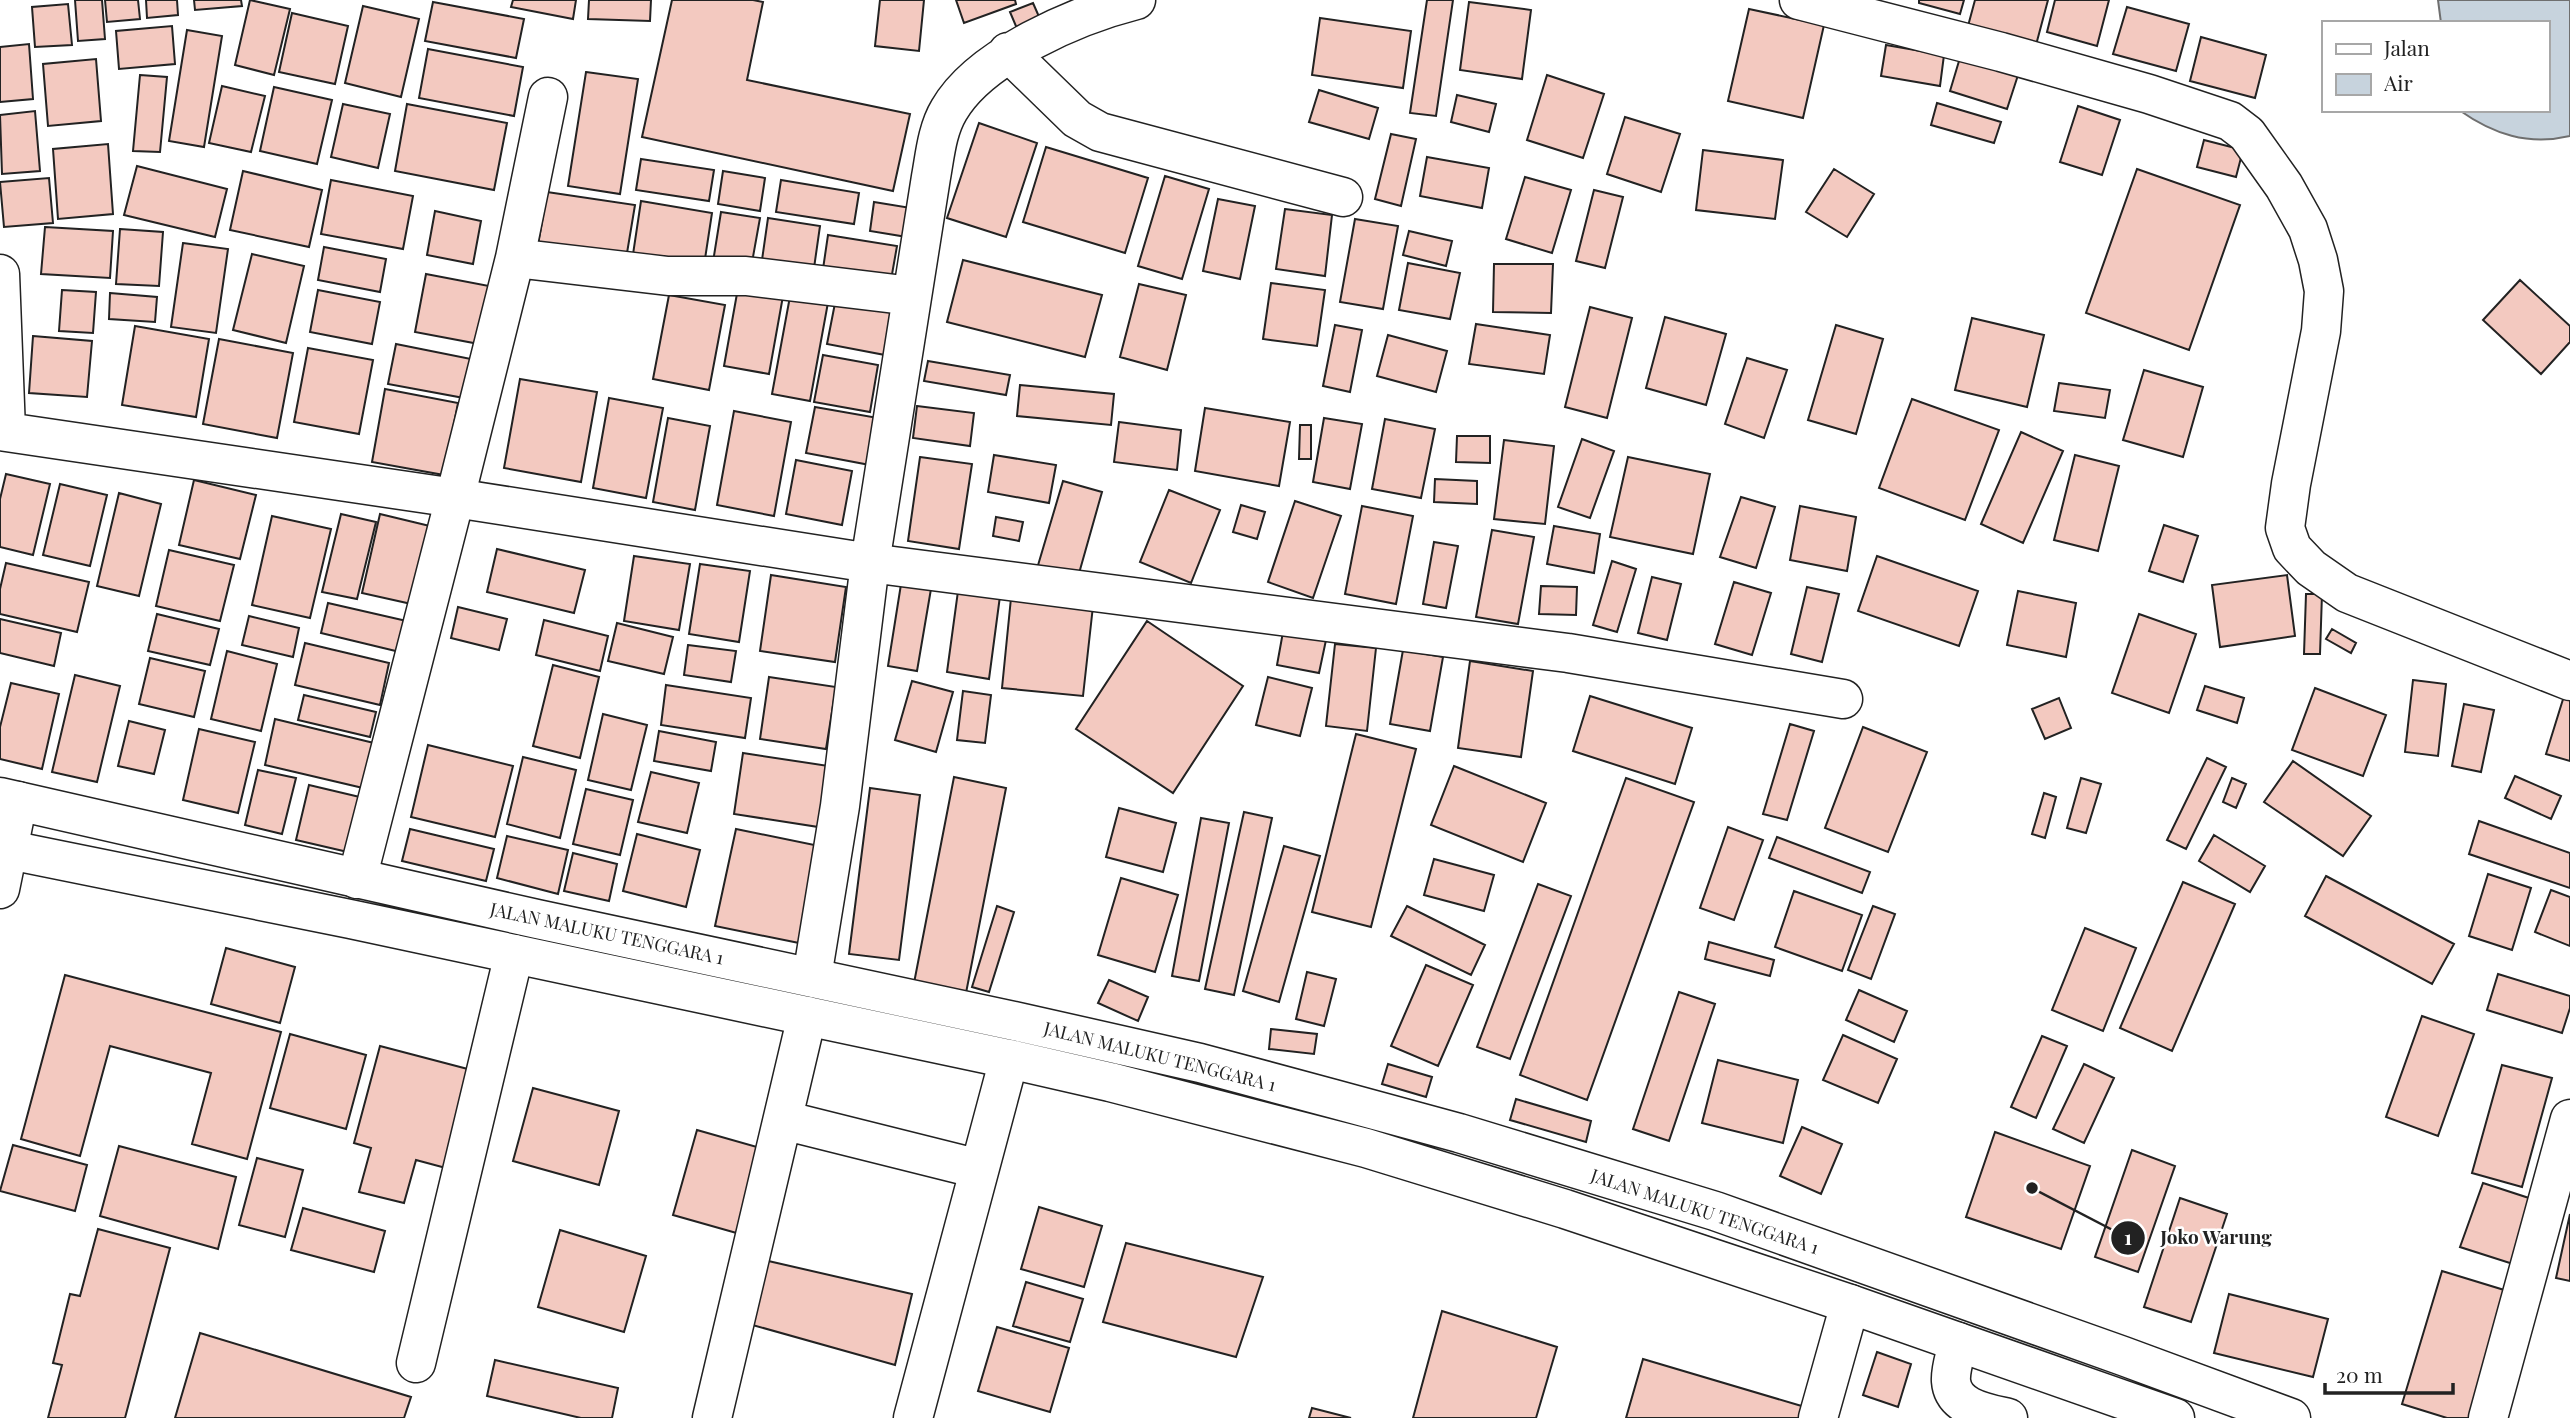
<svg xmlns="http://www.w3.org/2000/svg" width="2570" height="1418" font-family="'Playfair Display',serif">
<rect width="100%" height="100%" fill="#fff"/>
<path fill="#c7d3dd" stroke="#6f6f6f" stroke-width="2" d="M2438 0H2570V136C2528 146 2493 134 2459 110H2547V23H2441Z"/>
<path fill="#f3c9c0" stroke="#222" stroke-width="2" d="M75 0H102L105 39 78 41Z
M105 0H138L140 19 107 22Z
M146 0H177L178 15 147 18Z
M194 0H241L242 6 195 10Z
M250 0 290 9 274 75 235 65Z
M513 0H576L573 19 511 7Z
M589 0H651L650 21 588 19Z
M672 0H753L763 2 747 80 910 114 893 191 642 137Z
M880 0H924L919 51 875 46Z
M956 0H1015L1016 4 964 23Z
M1427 0H1453L1436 116 1410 113Z
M1919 0H1964L1960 14 1919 3Z
M1975 0H2048L2036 45 1968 26Z
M2055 0H2109L2097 46 2047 32Z
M433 2 524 19 516 58 425 41Z
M1469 2 1531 10 1522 79 1460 70Z
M1033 3 1044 28 1021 38 1010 12Z
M68 4 72 45 35 47 32 7Z
M363 6 419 19 401 97 345 83Z
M2127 7 2189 24 2176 71 2113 54Z
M1749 9 1824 25 1803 118 1728 101Z
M292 13 348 26 335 84 279 72Z
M1320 18 1411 31 1403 88 1312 75Z
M172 26 175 64 119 69 116 31Z
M187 30 222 36 204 147 169 141Z
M2201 37 2266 55 2255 98 2190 81Z
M29 44 33 99 0 102V47Z
M1886 45 1944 55 1940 86 1881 76Z
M428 49 523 67 514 116 419 98Z
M1962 51 2020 69 2007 109 1950 91Z
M96 59 101 121 48 126 43 64Z
M586 72 638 79 620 194 568 186Z
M140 75 167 77 160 152 133 151Z
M1547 75 1604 94 1583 158 1527 140Z
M222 86 265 96 251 152 209 143Z
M274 87 332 100 317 164 260 151Z
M1319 90 1378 108 1369 139 1309 122Z
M1457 95 1496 104 1489 132 1451 122Z
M1937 103 2001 122 1994 143 1931 125Z
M343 104 390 114 378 168 331 157Z
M407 104 507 123 494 190 395 171Z
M2078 106 2120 120 2102 175 2060 162Z
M35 111 40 171 2 174 0 115Z
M1625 117 1680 134 1661 192 1607 174Z
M979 123 1037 143 1006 237 947 218Z
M1391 134 1416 139 1401 206 1375 199Z
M2204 140 2243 150 2236 177 2197 167Z
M108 144 113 214 58 219 53 149Z
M1046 147 1148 178 1125 253 1023 222Z
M1703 150 1783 160 1775 219 1696 210Z
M1427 157 1489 168 1482 208 1420 196Z
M641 159 714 170 709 201 636 190Z
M137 166 227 189 215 237 124 215Z
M1834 169 1874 194 1847 237 1806 212Z
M2137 169 2240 205 2189 350 2086 313Z
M243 171 322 190 309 247 230 230Z
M723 171 765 178 760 211 718 204Z
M1165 176 1209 189 1182 279 1138 266Z
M1525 177 1571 190 1552 253 1506 239Z
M49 178 53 223 4 227 0 182Z
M331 180 413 196 403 249 321 234Z
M781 180 859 193 854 224 776 212Z
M1594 190 1623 197 1605 268 1576 261Z
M547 192 635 205 625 265 537 251Z
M1218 199 1255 206 1240 279 1203 271Z
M641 201 712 213 703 272 632 261Z
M874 202 911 208 907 237 870 231Z
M1285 209 1332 215 1325 276 1276 269Z
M435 211 481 221 473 264 427 255Z
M721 212 760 218 751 268 713 262Z
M768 218 820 226 814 268 762 260Z
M1355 219 1398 226 1383 309 1340 302Z
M45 227 113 231 110 278 41 274Z
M120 229 163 232 159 286 116 284Z
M1409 231 1452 241 1446 266 1403 255Z
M828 235 897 246 891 280 823 269Z
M183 243 228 249 216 333 171 327Z
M324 247 386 259 380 292 318 280Z
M252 254 304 266 286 343 233 330Z
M963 260 1102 295 1085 357 947 322Z
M1408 263 1460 273 1450 319 1399 310Z
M1494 264H1553L1551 313 1493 312Z
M426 274 489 286 479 344 415 332Z
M2520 280 2570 326V342L2541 374 2483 320Z
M1271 283 1325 290 1317 346 1263 339Z
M1139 284 1186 295 1167 370 1120 357Z
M738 288 783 296 769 374 724 366Z
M62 290 96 292 93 333 59 331Z
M318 290 380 302 372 344 310 332Z
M791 291 829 297 810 401 772 394Z
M110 293 157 297 155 322 109 319Z
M837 293 895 303 885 355 827 344Z
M669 295 725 305 709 390 653 379Z
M1590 307 1632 318 1607 418 1565 407Z
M1665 317 1726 334 1706 405 1646 388Z
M1972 318 2044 335 2027 407 1955 390Z
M1476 324 1550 335 1544 374 1469 364Z
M1335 325 1362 330 1350 392 1323 386Z
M1836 325 1883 339 1856 434 1808 420Z
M135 326 209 339 196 417 122 405Z
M1388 335 1447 351 1436 392 1377 376Z
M33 336 92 341 87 397 29 393Z
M219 339 293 353 277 438 203 424Z
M396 344 471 359 464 398 388 384Z
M308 348 373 360 359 434 294 422Z
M823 355 878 365 870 412 814 402Z
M1747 358 1787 370 1764 438 1725 424Z
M928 361 1010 375 1006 395 924 381Z
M2144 370 2203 387 2183 457 2123 440Z
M520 379 597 392 581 482 504 468Z
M2059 383 2110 390 2105 418 2054 411Z
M1020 385 1114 394 1111 425 1017 416Z
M385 389 458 403 444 475 372 462Z
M609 398 663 408 646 498 593 488Z
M1912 399 1999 430 1965 520 1879 488Z
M917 406 974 413 970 446 913 438Z
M815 407 878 418 870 465 806 453Z
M1205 408 1290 422 1279 486 1195 471Z
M734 411 791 422 774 516 717 505Z
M668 418 710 426 695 510 653 502Z
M1324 418 1362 424 1350 489 1313 482Z
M1385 419 1435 429 1421 498 1372 489Z
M1119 422 1181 430 1177 470 1114 462Z
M1300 425H1311V459H1299Z
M2021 432 2063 451 2023 543 1981 524Z
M1457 436H1490V463L1456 462Z
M1582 439 1614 451 1590 518 1558 507Z
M1504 440 1554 446 1545 524 1494 519Z
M994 455 1056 465 1049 503 988 492Z
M2075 455 2119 466 2098 551 2054 540Z
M920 457 972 464 959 549 908 541Z
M1628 457 1710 474 1693 554 1610 537Z
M796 460 852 471 842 525 786 514Z
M6 474 50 484 33 555 0 547V499Z
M1435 479 1477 481V504L1434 502Z
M194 480 256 495 240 559 179 545Z
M1063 481 1102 492 1076 584 1036 572Z
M60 484 107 495 90 566 43 555Z
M1169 490 1220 510 1191 583 1140 562Z
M119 493 161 504 139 596 97 586Z
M1741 497 1775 507 1756 568 1720 557Z
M1295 501 1341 516 1313 598 1268 582Z
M1241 505 1265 512 1257 539 1233 532Z
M1362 506 1413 516 1396 604 1345 594Z
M1800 506 1856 517 1847 571 1790 560Z
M341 514 376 522 357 599 322 592Z
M380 514 434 527 416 605 362 593Z
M272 516 331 529 310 618 252 605Z
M996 517 1023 522 1019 541 993 536Z
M2164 525 2198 536 2183 582 2149 571Z
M1554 526 1600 534 1594 573 1547 564Z
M1492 530 1534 537 1518 624 1476 617Z
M1434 542 1458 546 1446 608 1423 604Z
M497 549 585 570 574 613 487 592Z
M169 550 234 565 220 621 156 606Z
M634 556 690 564 679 630 624 621Z
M1877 556 1978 591 1959 646 1858 611Z
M1612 561 1636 569 1617 632 1593 625Z
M6 563 89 582 77 632 0 614V589Z
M700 564 750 571 739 642 689 634Z
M771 575 846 587 835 662 760 651Z
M2287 575 2295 636 2220 647 2212 585Z
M1652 577 1681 584 1667 640 1638 633Z
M902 578 932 583 917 671 888 666Z
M1734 582 1771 593 1752 655 1715 644Z
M1541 586 1577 587 1576 615 1539 614Z
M1807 587 1839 594 1822 662 1791 654Z
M958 591 1000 596 989 679 947 672Z
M2018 591 2076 603 2066 657 2007 645Z
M2306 594H2322L2320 654H2304Z
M1011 598 1093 606 1083 696 1002 688Z
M328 603 411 622 404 653 321 633Z
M458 607 507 619 499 650 451 638Z
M157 614 219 629 210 665 148 651Z
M2139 614 2196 634 2169 713 2112 693Z
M249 616 299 628 293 657 242 645Z
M0 619 61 633 54 666 0 653Z
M544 620 608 636 600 671 536 655Z
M1147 621 1243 686 1173 793 1076 729Z
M617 623 673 637 664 674 608 661Z
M2332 629 2356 643 2351 653 2326 639Z
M1283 632 1326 640 1319 673 1277 665Z
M305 643 389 663 380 705 295 685Z
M1335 644 1376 648 1367 731 1326 726Z
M688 645 736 651 731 682 684 675Z
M1403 650 1443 657 1430 731 1390 724Z
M227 651 277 664 261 731 211 719Z
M150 658 205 671 194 717 139 704Z
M1470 661 1533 671 1521 757 1458 748Z
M553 665 599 677 580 758 533 746Z
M75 675 120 686 97 782 52 772Z
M769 677 836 687 826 749 760 739Z
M1268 677 1312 688 1300 736 1256 725Z
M2413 680 2446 684 2438 756 2405 752Z
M912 681 953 692 936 752 895 740Z
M11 683 59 694 42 769 0 759V727Z
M666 685 751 698 745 738 661 725Z
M2205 686 2244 698 2237 723 2197 710Z
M2315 688 2386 715 2363 776 2292 750Z
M963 691 991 695 985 743 957 740Z
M304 695 376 712 370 737 298 720Z
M1590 696 1692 728 1675 784 1573 751Z
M2564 696 2570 698V761L2546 754Z
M2059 698 2071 728 2045 739 2032 709Z
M2464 704 2494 710 2481 772 2452 766Z
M603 714 647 725 631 790 588 780Z
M275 719 374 743 363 788 265 765Z
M129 721 165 730 154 774 118 766Z
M1790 724 1814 731 1787 820 1763 814Z
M1863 727 1927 752 1888 852 1825 828Z
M199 729 255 742 238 813 183 800Z
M659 731 716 742 711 771 654 761Z
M1356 734 1416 749 1371 927 1312 912Z
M428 745 513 766 495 837 411 817Z
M743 753 835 767 825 828 734 814Z
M523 757 576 770 560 838 507 824Z
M2207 758 2226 767 2186 849 2167 840Z
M2293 761 2371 816 2343 856 2264 802Z
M1454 766 1546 803 1523 862 1431 825Z
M258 770 296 778 282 834 245 825Z
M651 772 699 783 687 833 638 822Z
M2515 776 2561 796 2551 819 2505 798Z
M954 777 1006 788 966 993 914 983Z
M1626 778 1694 802 1587 1100 1520 1075Z
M2081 778 2101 784 2086 833 2067 828Z
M2232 778 2246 784 2236 808 2223 802Z
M309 785 364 798 352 853 296 840Z
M870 788 920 795 899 960 849 954Z
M586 789 633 800 620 855 573 844Z
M2044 793 2056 797 2045 838 2032 834Z
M1119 808 1176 823 1163 872 1106 857Z
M1244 812 1272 818 1234 995 1205 989Z
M1201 818 1229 823 1199 981 1172 976Z
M2479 821 2570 853V888L2469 854Z
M1728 827 1763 840 1734 920 1700 908Z
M410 829 494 849 486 881 402 861Z
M736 829 829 848 809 945 715 926Z
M637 834 700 850 686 907 623 891Z
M2214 835 2265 866 2250 892 2199 861Z
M507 836 568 850 558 894 497 878Z
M1777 837 1870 872 1862 893 1769 858Z
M1284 846 1320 856 1279 1002 1243 991Z
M573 853 617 864 609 901 564 891Z
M1434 859 1494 875 1484 911 1424 895Z
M2488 874 2531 888 2512 950 2469 936Z
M2326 876 2454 944 2432 984 2305 916Z
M1121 878 1178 895 1155 972 1098 955Z
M2183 882 2235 904 2172 1051 2120 1028Z
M1538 884 1571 896 1510 1059 1477 1047Z
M2551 890 2570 897V946L2535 932Z
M1794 891 1862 915 1842 971 1775 947Z
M997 906 1014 912 989 992 972 987Z
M1407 906 1485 945 1471 975 1391 936Z
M1873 906 1895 914 1871 979 1848 970Z
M2085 928 2136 948 2103 1031 2052 1010Z
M1709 942 1774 960 1770 976 1705 959Z
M226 948 295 967 280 1023 211 1004Z
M1426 965 1473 985 1438 1066 1391 1046Z
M1307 972 1336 979 1324 1026 1296 1019Z
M2498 974 2570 996V1008L2562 1033 2487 1010Z
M65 975 281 1032 247 1159 192 1144 211 1073 110 1046 80 1156 21 1139Z
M1109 980 1148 997 1138 1021 1098 1003Z
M1859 990 1907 1011 1894 1042 1846 1020Z
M1679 992 1715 1004 1669 1141 1633 1129Z
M2422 1016 2474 1034 2438 1136 2386 1117Z
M1271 1029 1317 1034 1314 1054 1269 1049Z
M290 1034 366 1055 346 1129 270 1108Z
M1843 1035 1897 1059 1878 1103 1823 1080Z
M2042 1036 2067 1046 2036 1118 2011 1107Z
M380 1046 483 1073 457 1171 416 1160 404 1203 359 1192 371 1148 354 1143Z
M1718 1060 1798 1080 1783 1143 1702 1123Z
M1388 1064 1432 1077 1426 1097 1382 1084Z
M2084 1064 2114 1078 2084 1143 2053 1129Z
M2502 1065 2552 1078 2522 1187 2472 1173Z
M533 1088 619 1111 599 1185 513 1161Z
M1516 1099 1591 1121 1586 1142 1510 1120Z
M1802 1127 1842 1144 1821 1194 1780 1176Z
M697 1130 764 1149 740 1234 673 1215Z
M1995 1132 2090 1166 2061 1249 1966 1217Z
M13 1145 87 1165 75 1211 0 1191Z
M119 1146 236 1177 218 1249 100 1216Z
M2132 1150 2175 1166 2138 1272 2095 1257Z
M257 1158 303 1170 285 1237 239 1225Z
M2483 1183 2535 1200 2513 1264 2460 1247Z
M2180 1198 2227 1214 2191 1322 2144 1307Z
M1039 1207 1102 1226 1084 1287 1021 1269Z
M303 1208 385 1231 374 1272 291 1250Z
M2570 1214V1281L2556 1278Z
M98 1229 170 1248 125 1418H48L62 1365 53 1363 70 1294 80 1296Z
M560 1230 646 1256 624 1332 538 1307Z
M1126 1243 1263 1277 1236 1357 1103 1322Z
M764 1260 912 1294 895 1365 749 1324Z
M2442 1271 2514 1293 2476 1418H2447L2402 1404Z
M1026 1282 1083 1299 1070 1342 1013 1326Z
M2229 1294 2328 1319 2313 1377 2214 1353Z
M1442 1311 1557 1347 1536 1418H1413Z
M997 1327 1069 1348 1050 1412 978 1391Z
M200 1333 411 1397 404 1418H175Z
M1877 1352 1911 1364 1898 1407 1863 1395Z
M1643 1359 1805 1407 1802 1418H1626Z
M495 1360 618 1388 612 1418H581L487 1396Z
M1312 1408 1351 1418H1309Z"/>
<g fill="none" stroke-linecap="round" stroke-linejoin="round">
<defs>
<path id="minor" d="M1136 0C1077 15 980 56 949 110 937 130 935 155 931 177L870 563 1568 653 1843 699
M1799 0 2001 52 2149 94 2230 121 2247 134 2284 186 2308 229 2318 260 2324 291 2321 331 2291 484 2285 528 2292 548 2311 568 2347 593 2570 681
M1008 52 1077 119 1100 132 1343 197
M548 97 515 258 455 498 870 563 840 806 812 977
M515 258 668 276H746L912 296
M0 274 6 431
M0 431 455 498 357 879
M0 889 18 801
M783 1120 979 1169
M1958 1342C1956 1354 1950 1369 1951 1381 1953 1408 1987 1413 2008 1418
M416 1363 514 954
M712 1418 807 1016
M913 1418 1009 1059
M1818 1418 1850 1304
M2488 1418 2570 1119"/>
<path id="highway" d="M0 797 537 919 1023 1023 1200 1063 1334 1099 1459 1133 1715 1211 2123 1356 2291 1418
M0 848 350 919 1009 1059 1110 1082 1366 1148 1565 1209 1850 1304 2175 1418"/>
</defs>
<use href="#minor" stroke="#222" stroke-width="41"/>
<use href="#highway" stroke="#222" stroke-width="41"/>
<use href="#minor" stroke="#fff" stroke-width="38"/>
<use href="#highway" stroke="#fff" stroke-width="38"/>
</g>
<g text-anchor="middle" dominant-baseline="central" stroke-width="5" stroke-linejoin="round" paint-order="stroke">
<g font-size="18" fill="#222" stroke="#fff">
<text transform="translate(607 933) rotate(12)">JALAN MALUKU TENGGARA 1</text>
<text transform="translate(1160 1056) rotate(14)">JALAN MALUKU TENGGARA 1</text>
<text transform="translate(1705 1211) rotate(18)">JALAN MALUKU TENGGARA 1</text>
</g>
</g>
<path fill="none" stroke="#222" stroke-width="2.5" d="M2032 1188L2128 1238"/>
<g fill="#222" stroke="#fff" stroke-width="2.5">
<circle cx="2032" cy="1188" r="7"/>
<circle cx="2128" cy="1238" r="18"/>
</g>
<g font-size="21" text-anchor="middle" font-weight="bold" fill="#fff">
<text x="2128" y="1245">1</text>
</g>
<g font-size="19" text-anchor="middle" font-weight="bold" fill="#222" stroke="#fff" stroke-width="5" stroke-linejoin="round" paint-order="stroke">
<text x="2216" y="1244">Joko Warung</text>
</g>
<rect x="2322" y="21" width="228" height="91" fill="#ffffff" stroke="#a7a7a7" stroke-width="2"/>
<rect x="2336" y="44" width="35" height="10" fill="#ffffff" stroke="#a7a7a7" stroke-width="2"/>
<text x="2384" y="56" font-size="21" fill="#222222">Jalan</text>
<rect x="2336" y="74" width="35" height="21" fill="#c7d3dd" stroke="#a7a7a7" stroke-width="2"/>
<text x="2384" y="91" font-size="21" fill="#222222">Air</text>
<path d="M2325 1383v10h128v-10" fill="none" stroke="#222222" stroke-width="3.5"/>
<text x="2336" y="1383" font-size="21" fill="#222222" stroke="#ffffff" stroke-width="5" paint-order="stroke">20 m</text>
</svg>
